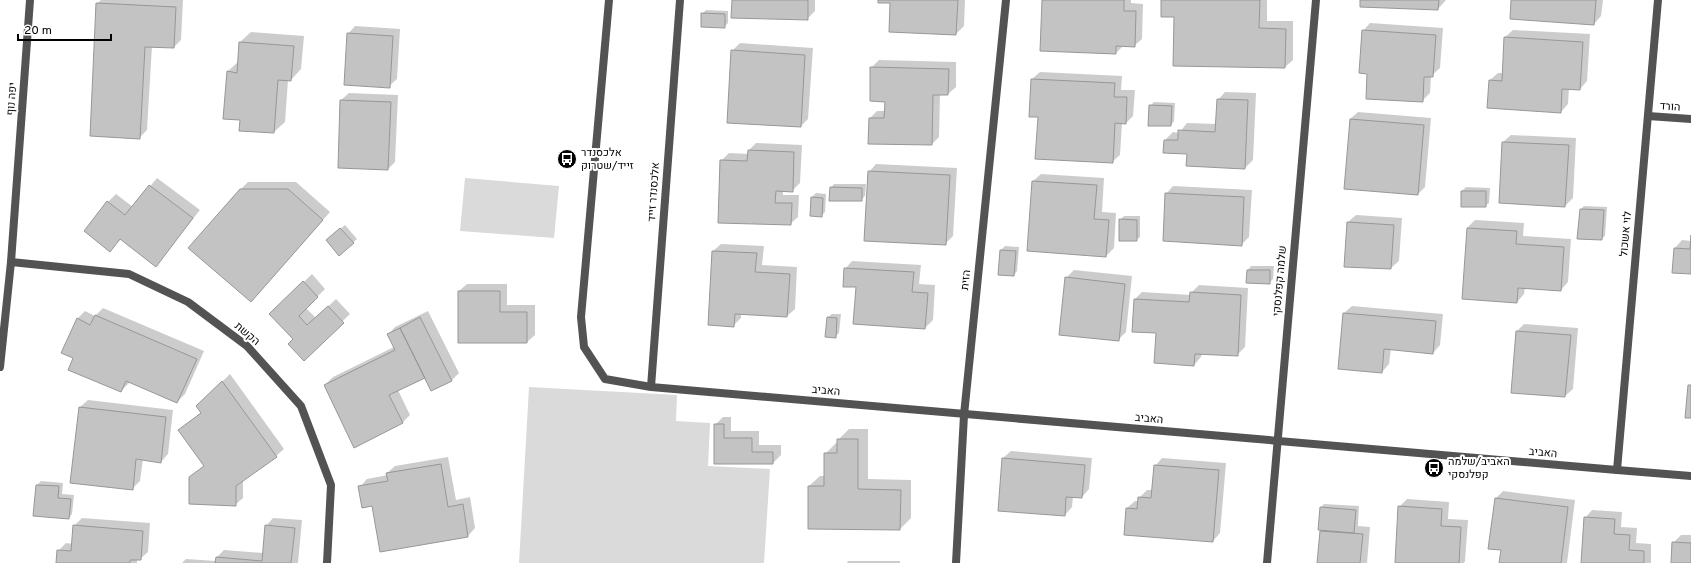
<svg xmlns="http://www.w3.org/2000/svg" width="1691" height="563" font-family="Overpass,Heebo,sans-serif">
<rect width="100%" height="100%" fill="#fff"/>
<path fill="#dadada" d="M465 178 559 186 554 238 460 231Z
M529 387 677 395 676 421 710 423 708 466 770 469 764 563H519Z"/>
<path fill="#0003" d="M101 0H183L181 40 174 47 152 46 147 130 139 138 97 4Z
M733 0H815V11L807 19Z
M879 0H965L964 26 956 34 891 2Z
M1043 0H1131V3L1143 4 1142 39 1134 46H1123L1116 53Z
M1162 0H1267V21H1293V60L1285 67Z
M1361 0H1446L1438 9Z
M1512 0H1603L1601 16 1594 24Z
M706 10 728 11V23L724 27 702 14Z
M1370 23 1443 28 1440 68 1431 76 1430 93 1422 101 1363 31Z
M355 26 400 29 397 79 389 86 348 34Z
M1513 30 1590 34 1587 81 1580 89 1569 88 1568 104 1561 112 1490 80 1498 73H1503L1505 37Z
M251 32 304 36 301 69 291 80H288L285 122 274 132 240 130 241 119 227 72 239 61 240 42Z
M740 43 813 48 808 119 801 126 732 51Z
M879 60 956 62V87L948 94H940L939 137 932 144 870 118 877 111H885L886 101 871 68Z
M1040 72 1122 76 1121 90H1135L1133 116 1126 123H1122L1120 155 1112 162 1039 117 1032 79Z
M1225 92 1256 93 1253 160 1245 168 1188 153 1165 140 1173 132 1179 133 1187 123 1217 124 1218 100Z
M349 93 398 95 395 162 388 169 341 100Z
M1154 102 1175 103 1174 121 1171 125 1150 106Z
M1358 112 1431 118 1425 187 1418 194 1350 119Z
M1511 135 1576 138 1573 198 1565 206 1500 202 1503 142Z
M756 143 802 145 800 183 792 191 783 190V195H799L798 217 790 224 721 161 729 153 749 154V150Z
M876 164 957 168 953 236 945 244 869 172Z
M1041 174 1104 178 1102 212 1116 213 1114 248 1106 256 1033 181Z
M157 178 200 210 156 265 121 239 110 250 108 202 116 194 133 207Z
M248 182H296L330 212 259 293 240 190Z
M834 184H866L865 196 861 200 831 188Z
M1173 186 1252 190 1249 237 1241 245 1166 194Z
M1466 187 1490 188 1489 203 1485 206 1462 191Z
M816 193 826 194 825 212 821 216 811 215 812 197Z
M1584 206 1607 207 1605 236 1601 239 1581 209Z
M1356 215 1402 218 1399 261 1391 268 1348 222Z
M1124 216H1140V237L1136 240 1120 220Z
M1475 220 1524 223 1523 236 1571 239 1568 282 1561 290 1525 288 1524 294 1517 302 1463 298 1467 228Z
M345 225 357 239 339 255 331 237Z
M1682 240 1691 241V273L1675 248Z
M721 244 764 246 762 265 797 267 795 309 787 316 741 314V318L733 326 713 251Z
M1005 246 1019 247 1017 271 1014 275 1001 250Z
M852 261 921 265 919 284 935 285 933 320 925 328 857 286 845 269Z
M1251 266H1274L1273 279 1269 283 1248 270Z
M1074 270 1132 276 1126 332 1118 340 1066 278Z
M312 274 325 289 306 308 316 318 336 299 350 314 304 359 278 307Z
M467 284H507V305H535V335L527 342 459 291Z
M1199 285 1248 288 1245 347 1237 355 1202 353 1201 357 1194 365 1157 332 1135 299 1142 292 1191 295V293Z
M1352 306 1443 314 1440 345 1433 353 1391 349 1389 364 1382 372 1344 313Z
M103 308 204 351 185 394 177 402 130 382 121 391 74 358 77 319 85 311 95 316Z
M428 311 459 373 452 380 432 390 425 377 398 390 410 415 403 422 325 385 333 377 394 347 388 335 395 327Z
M832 314H841L839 333 835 337 828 317Z
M1524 324 1578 328 1573 389 1565 396 1512 392 1517 331Z
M230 374 284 449 276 456 243 479V498L235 505 190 477 205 465 179 430 202 412 197 406Z
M88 400 173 410 168 454 161 462 143 459 140 481 132 489 80 407Z
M723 417H731V431H759V445H781V455L773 463H715V425Z
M849 429H868V479L911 480V518L900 529 809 486 820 476H825V454L836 443H838V440Z
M1011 451 1092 458 1089 489 1082 497 1073 496 1072 507 1065 515 1003 458Z
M448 457 456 500 470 497 475 528 468 536 360 487 367 479 388 475 387 473 395 466Z
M1162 458 1226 463 1220 533 1213 541 1127 508 1135 501H1139V498L1147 490H1153L1155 466Z
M41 481 63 483 62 494 74 495 72 514 69 518 37 485Z
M1503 491 1575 500 1567 563H1500L1502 550 1496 498Z
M1407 499 1449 502 1448 519 1468 520 1465 561 1464 563H1396L1399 507Z
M1324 504 1359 506 1358 526 1370 527 1367 563H1318L1321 531 1323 530 1321 507Z
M1592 510 1622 512 1621 527 1637 528 1636 543 1651 544V563H1582L1585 518Z
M82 518 150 523 148 552 140 559H137V563H57L58 551 66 543 73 544 74 526Z
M273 518 302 520 298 563H182L186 559 216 561V558L224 550 263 553 266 526Z
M1681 535H1691V563H1672L1673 543Z
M848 561H900V563H847Z"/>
<path fill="#c3c3c3" stroke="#979797" d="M732 0H808V20L731 18Z
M878 0H958L956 35 889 32 890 3H878Z
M1042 0H1124V11H1136L1135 47 1116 46V54L1040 51Z
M1161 0H1260L1259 28 1286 29 1285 68 1173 66 1174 17H1161Z
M1360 0H1439L1438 10 1360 7Z
M1511 0H1596L1594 25 1510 19Z
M96 3 176 7 174 48 145 47 140 139 90 136Z
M701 13 725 14V28L701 27Z
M1362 30 1436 35 1433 77H1424L1423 102 1366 99 1367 74 1359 73Z
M347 33 393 36 390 88 344 85Z
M1504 37 1583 42 1580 90 1562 89 1561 113 1487 108 1489 80 1502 81Z
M239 42 294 46 291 81 278 80 274 133 239 131 240 120 223 119 227 71 237 73Z
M731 50 805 55 801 127 727 123Z
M870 67 949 69 948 95H933L932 145 868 144 869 118H884L885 102 870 101Z
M1031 79 1115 83 1114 97H1127L1126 124 1115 123 1113 163 1035 159 1038 117H1029Z
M1217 99 1248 100 1245 169 1186 166 1187 154 1163 153 1164 140H1178V130L1215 132Z
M340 100 391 102 388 170 338 168Z
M1149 105 1172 106 1171 126H1148Z
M1350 119 1424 125 1418 195 1344 189Z
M1502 142 1569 145 1565 207 1499 203Z
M748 150 794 152 793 192 776 191 775 203H792L791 225 718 223 720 160 747 161Z
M868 171 950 175 946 245 864 241Z
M1032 181 1097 185 1094 219 1109 220 1106 257 1027 251Z
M149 185 193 218 156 267 120 239 110 252 84 231 107 201 125 215Z
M830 187 862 188V201H829Z
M240 189H288L323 220 251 302 188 248Z
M1461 191H1486V207H1461Z
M1165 193 1244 197 1242 246 1163 241Z
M811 197 823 198 822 217 810 216Z
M1580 209 1604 210 1602 240 1577 239Z
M1119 219 1137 220V241H1119Z
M1347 222 1394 225 1391 269 1344 267Z
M340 228 354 243 339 256 326 240Z
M1467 228 1517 231 1516 244 1564 247 1561 291 1518 288 1517 303 1462 299Z
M1691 235V274L1672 273 1674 248 1690 249Z
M1000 250 1016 251 1014 276 998 275Z
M712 251 757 253 755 272 790 274 787 317 735 314 734 327 708 325Z
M844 268 914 272 912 292 928 293 925 329 853 324 856 287H843Z
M1247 270H1270V284L1246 283Z
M1065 277 1125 284 1119 341 1059 335Z
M303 281 318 297 299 316 307 325 328 306 344 323 304 361 288 344 293 339 269 314Z
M458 291H500V312H527V343H458Z
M1190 292 1241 295 1238 356 1195 354 1194 366 1154 363 1156 333 1132 332 1134 299 1189 302Z
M1343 313 1436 321 1433 354 1384 349 1382 373 1338 369Z
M95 315 197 359 177 403 126 381 121 392 68 370 73 358 61 353 77 318 90 325Z
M420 317 452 381 431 391 400 328Z
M827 317 837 318 836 338 825 337Z
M400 328 425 378 389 395 403 423 354 448 324 385 395 350 387 334Z
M1516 331 1571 335 1565 397 1511 393Z
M222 381 277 457 236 486V506L189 504V477L204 466 178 430 201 413 196 406Z
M1688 385H1691V418H1685Z
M79 407 166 417 161 463 136 459 133 490 70 483Z
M714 424H724V438H752V452H773V464H714Z
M837 439H858V489L901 490 900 530 808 529V486H824V453H837Z
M1002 458 1085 465 1082 498 1066 497 1065 516 998 511Z
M441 464 448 507 463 504 468 537 380 552 372 506 362 508 358 486 388 481 386 473Z
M1154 465 1219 470 1213 542 1124 535 1126 508 1137 509 1138 497 1151 498Z
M36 485 59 486 58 498 71 499 69 519 33 516Z
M1495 498 1568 507 1561 563H1499L1501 550 1488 549Z
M1398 506 1442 509 1441 526 1461 527 1459 563H1395Z
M1320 507 1356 510 1354 533 1318 530Z
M1584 517 1615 519 1614 534 1630 535 1629 550 1644 551V563H1581Z
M73 525 143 531 141 560H130V563H56L57 550 71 551Z
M265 525 295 528 291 563H215L216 557 262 561Z
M1320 531 1363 534 1360 563H1317Z
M1672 542 1691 543V563H1671Z"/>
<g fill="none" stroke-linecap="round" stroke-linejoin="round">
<path stroke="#535353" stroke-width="8" d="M1648 116 1691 119
M11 262 129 274 188 302 247 346 301 406 331 485 327 563
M1617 470 1691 476
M956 563 964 415 1006 0
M1267 563 1316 0"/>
<path stroke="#535353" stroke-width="8" d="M609 0 581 317 584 347 605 379 651 387 1617 470 1658 0
M0 367 11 262 30 0
M651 387 680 0"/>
</g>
<defs>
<symbol id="bus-disc" viewBox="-11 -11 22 22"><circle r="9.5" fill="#000" stroke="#fff"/><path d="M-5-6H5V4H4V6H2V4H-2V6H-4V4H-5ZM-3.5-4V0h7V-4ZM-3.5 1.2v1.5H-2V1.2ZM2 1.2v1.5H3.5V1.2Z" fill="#fff"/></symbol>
</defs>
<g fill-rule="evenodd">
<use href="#bus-disc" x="556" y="148" width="22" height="22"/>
<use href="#bus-disc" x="1423" y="457" width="22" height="22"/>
</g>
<g text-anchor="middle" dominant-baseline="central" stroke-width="4" stroke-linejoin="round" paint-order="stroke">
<g font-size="11" fill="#000" stroke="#fff">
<text transform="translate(12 99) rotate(-86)">יפה נוף</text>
<text transform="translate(1670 107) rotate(4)">הורד</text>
<text transform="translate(654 192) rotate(-86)">אלכסנדר זייד</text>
<text transform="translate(1626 234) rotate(-85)">לוי אשכול</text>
<text transform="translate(966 280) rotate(-84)">הזית</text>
<text transform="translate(1280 281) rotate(-85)">שלמה קפלנסקי</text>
<text transform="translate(247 334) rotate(40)">הקשת</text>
<text transform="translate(826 391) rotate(5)">האביב</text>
<text transform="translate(1149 419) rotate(5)">האביב</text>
<text transform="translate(1543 453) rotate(5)">האביב</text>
</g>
<g font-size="11" fill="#000" stroke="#fff" text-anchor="start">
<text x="581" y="153">אלכסנדר<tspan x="581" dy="13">זייד/שטרוק</tspan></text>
<text x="1448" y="462">האביב/שלמה<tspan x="1448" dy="13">קפלנסקי</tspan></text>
</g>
</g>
<path d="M18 34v6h93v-6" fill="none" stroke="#000000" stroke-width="2"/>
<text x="24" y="34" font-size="12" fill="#000000" stroke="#ffffff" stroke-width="3" paint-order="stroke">20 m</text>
</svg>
